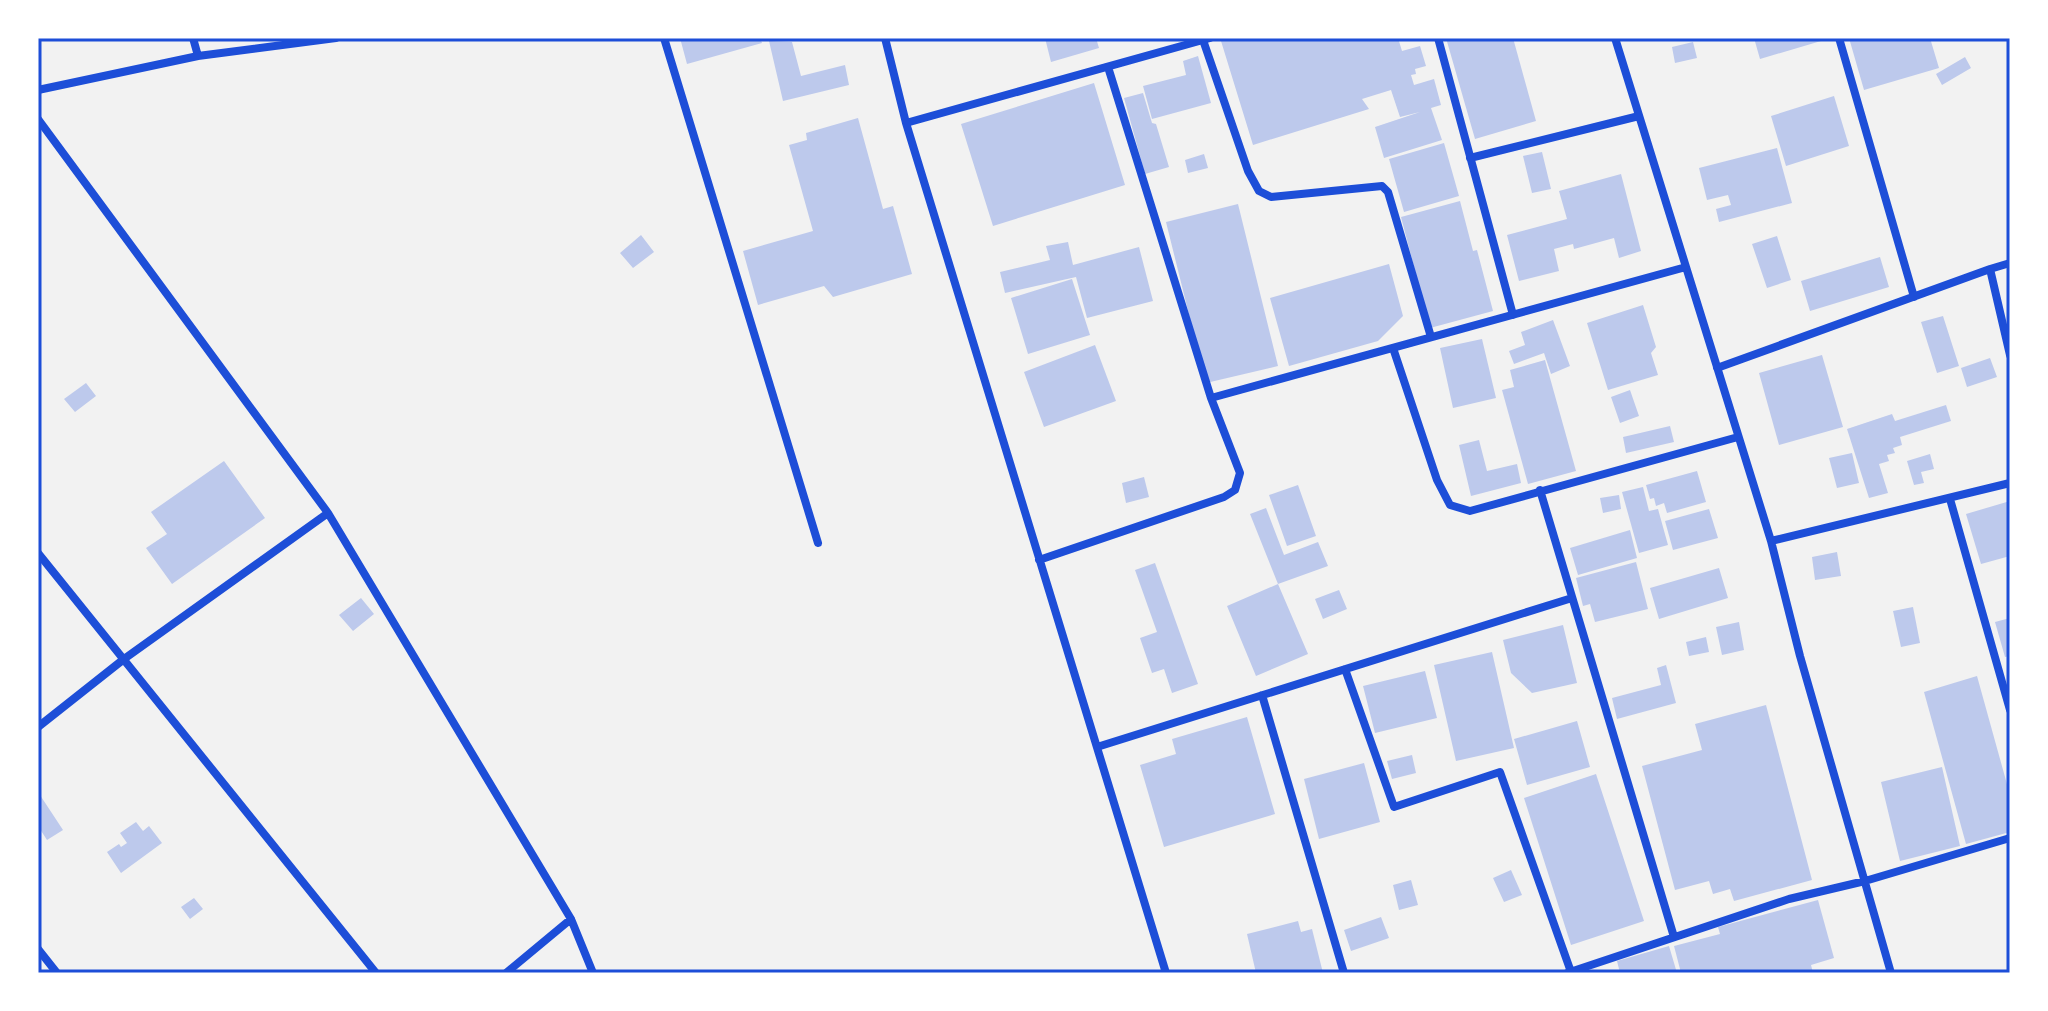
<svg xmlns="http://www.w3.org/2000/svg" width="2048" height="1011" font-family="Raleway,sans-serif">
<rect width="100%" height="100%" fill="#f2f2f2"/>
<path fill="#bdc9ec" d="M680 38H760L762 43 687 64Z
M765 38H775L769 41 792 42 801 76 845 65 849 85 783 101 769 41H766Z
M1045 38H1096L1099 48 1051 62Z
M1232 38H1398L1402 51 1420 46 1426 66 1415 69 1416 74 1411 75 1414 85 1434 79 1441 105 1431 108 1442 140 1384 158 1375 127 1420 112 1400 117 1391 90 1362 99 1369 109 1253 145 1221 41Z
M1446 38H1513L1536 121 1475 139Z
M1754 38H1820L1821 41 1760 59Z
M1849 38H1930L1939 68 1864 90Z
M1693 42 1697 58 1675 63 1672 47Z
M1198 56 1211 103 1152 119 1143 86 1186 75 1183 61Z
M1965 57 1971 68 1942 85 1936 74Z
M1094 83 1125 185 993 226 961 124Z
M1143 93 1152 123 1156 124 1169 167 1145 174 1124 98Z
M1834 96 1849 146 1786 166 1771 116Z
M858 118 883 209 893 206 912 274 833 297 824 286 758 305 743 251 813 231 789 145 807 140 806 133Z
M1444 143 1459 196 1404 212 1389 159Z
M1777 148 1792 203 1719 222 1716 209 1731 205 1728 195 1707 200 1699 168Z
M1542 152 1551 189 1532 193 1523 156Z
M1204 154 1208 168 1188 173 1185 160Z
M1621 174 1641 251 1619 258 1614 238 1574 249 1573 244 1554 249 1559 271 1519 281 1507 235 1567 219 1559 191Z
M1460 201 1473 251 1477 250 1493 311 1430 328 1401 217Z
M1238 204 1278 366 1206 383 1166 222Z
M641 235 654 252 633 268 620 253Z
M1777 236 1791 280 1767 288 1752 244Z
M1068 242 1073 265 1139 247 1153 301 1087 318 1076 277 1005 293 1000 272 1050 260 1046 246Z
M1880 257 1889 287 1810 311 1801 281Z
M1389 264 1403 316 1378 341 1289 366 1270 298Z
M1072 279 1090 335 1028 354 1011 298Z
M1643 305 1656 347 1651 353 1658 375 1608 390 1587 323Z
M1943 316 1959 366 1937 373 1921 322Z
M1553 320 1570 366 1551 374 1544 353 1514 364 1509 351 1525 345 1521 332Z
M1482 339 1496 398 1453 408 1440 348Z
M1095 345 1116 401 1044 427 1024 372Z
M1822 355 1843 427 1779 445 1759 373Z
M1990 358 1997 377 1967 387 1961 368Z
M1545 360 1576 471 1528 484 1502 390 1514 387 1510 370Z
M86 383 96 396 75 412 64 399Z
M1630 390 1639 416 1620 423 1611 397Z
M1946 405 1951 421 1900 437 1902 445 1893 448 1895 453 1887 455 1889 461 1879 464 1888 493 1869 498 1847 429 1892 414 1895 421Z
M1670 426 1674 442 1626 453 1623 437Z
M1479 440 1487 471 1517 464 1521 483 1471 496 1459 445Z
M1852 453 1859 483 1837 488 1829 458Z
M1930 454 1934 469 1921 472 1924 483 1914 485 1907 461Z
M224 461 265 518 172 584 146 548 167 534 151 512Z
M1697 471 1706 502 1667 513 1664 503 1656 506 1654 498 1650 499 1646 485Z
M1144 477 1149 497 1126 503 1122 483Z
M1298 485 1316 536 1287 546 1269 495Z
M1643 487 1649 511 1658 509 1668 545 1639 553 1622 492Z
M1619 495 1621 509 1603 513 1600 498Z
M2010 501V556L1981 564 1966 514Z
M1266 508 1284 555 1318 542 1328 566 1278 584 1250 514Z
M1709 509 1718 538 1673 550 1665 521Z
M1630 530 1637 558 1578 575 1570 548Z
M1837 552 1841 576 1815 580 1812 557Z
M1636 562 1648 609 1595 622 1590 604 1583 606 1576 578Z
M1155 563 1198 684 1172 693 1164 669 1152 673 1140 638 1157 632 1135 570Z
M1719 568 1728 598 1659 619 1650 588Z
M1278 584 1308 654 1256 676 1227 606Z
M1339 590 1347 609 1323 619 1315 599Z
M361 598 374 614 353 631 339 615Z
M1913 607 1920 643 1901 647 1893 611Z
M2010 618V656L2005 657 1995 622Z
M1739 622 1744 650 1722 655 1716 627Z
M1563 625 1577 683 1532 693 1511 673 1503 640Z
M1706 637 1709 652 1689 656 1686 642Z
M1492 652 1514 748 1456 761 1434 665Z
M1666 665 1676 703 1617 719 1612 698 1661 685 1657 668Z
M1425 671 1437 718 1375 733 1363 686Z
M1977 676 2010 795V832L1966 844 1924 692Z
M1766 705 1812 880 1734 901 1730 889 1713 894 1709 881 1675 890 1642 766 1702 750 1695 724Z
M1247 717 1275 814 1164 847 1140 765 1176 754 1172 739Z
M1577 721 1590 767 1527 785 1514 739Z
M1412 755 1416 773 1392 779 1387 761Z
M1364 763 1380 822 1319 839 1304 779Z
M1942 767 1960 846 1900 861 1881 782Z
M1596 774 1644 921 1571 945 1524 798Z
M38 792 63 830 47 840 38 826Z
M136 822 143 831 149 826 162 843 121 873 107 852 119 844 121 847 127 843 120 833Z
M1511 870 1522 895 1504 902 1493 878Z
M1411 880 1418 905 1399 910 1393 885Z
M194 898 203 909 190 919 181 907Z
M1818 900 1834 958 1811 965 1813 973H1681L1674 946 1720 934 1718 927Z
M1381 917 1389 938 1351 951 1344 930Z
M1298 921 1301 932 1312 929 1323 973H1256L1247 934Z
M1669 946 1677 973H1620L1617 961Z"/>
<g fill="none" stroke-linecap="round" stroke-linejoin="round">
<path stroke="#1d4ed8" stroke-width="8" d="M193 38 198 56
M664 38 818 543
M885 38 906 123 1166 973
M1438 38 1513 315
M1615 38 1771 541 1800 656 1891 973
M1839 38 1914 297
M1203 40 1248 171 1259 191 1271 197 1382 186 1388 192 1431 337
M1108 67 1211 398 1686 267
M38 90 198 56 336 38
M38 119 328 513
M906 123 1210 38
M1470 158 1639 116
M1990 269 2010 263
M1393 348 1437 480 1450 505 1470 511 1738 437
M1717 368 1990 269 2010 355
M1540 490 1674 937
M1950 499 2010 710
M1771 541 2010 483
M38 553 376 973
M1039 560 1224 497 1235 490 1240 473 1211 398
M1345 669 1394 807 1500 772 1571 972
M1262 695 1344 973
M38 727 124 659 328 513 571 919 593 973
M1097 747 1572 598
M38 949 57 973
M506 973 571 919
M1567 973 1789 899 1865 881 2010 838"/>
</g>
<rect width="2048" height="1011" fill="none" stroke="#ffffff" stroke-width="80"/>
<rect x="40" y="40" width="1968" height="931" fill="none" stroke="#1d4ed8" stroke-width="3"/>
</svg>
